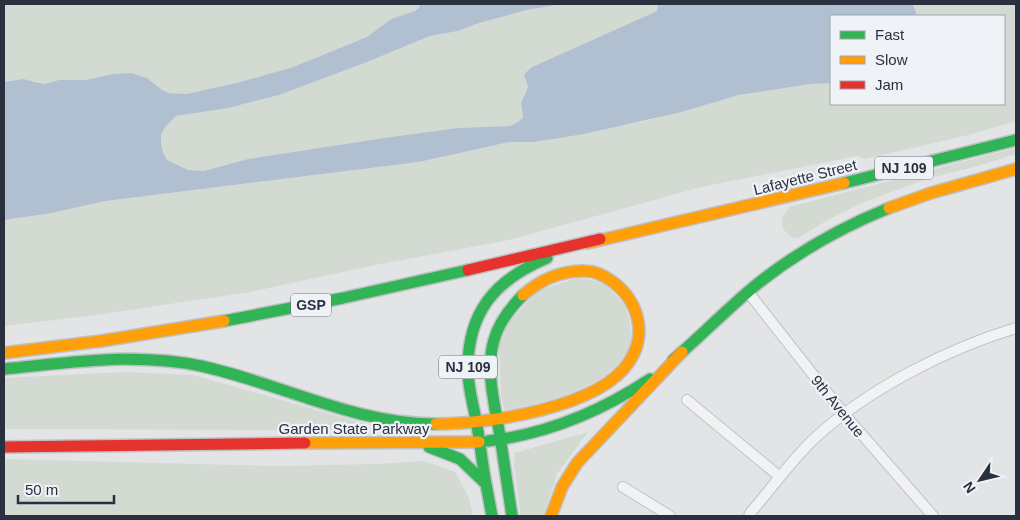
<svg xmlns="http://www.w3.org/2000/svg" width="1020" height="520" font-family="Arial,sans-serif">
<rect width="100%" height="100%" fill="#e2e4e6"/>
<path fill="#d2dad2" d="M4 4H420L419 8 415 11 391 19 367 37 293 67 244 81 187 94 169 93 156 87 152 81 113 74 85 80H59L44 84 36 81 12 80 4 82Z
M563 4H658L657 11 532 67 524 74 528 87 521 103 523 116 518 122 510 126 457 128 384 138 248 159 204 171 188 170 167 160 163 152 161 144V134L166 126 176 116 228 108 279 95 397 50 430 36 458 31 479 23 531 9Z
M913 4H1016V121L968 135 865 159 857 156 701 187 509 240 375 265 250 292 96 315 4 326V220L46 214 106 201 419 162 509 142H534L645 121 739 95 811 84 831 82V104H1004V16H917Z
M1016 148V154L974 167 929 178 864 202 831 218 798 238 791 237 783 229 782 219 789 207Z
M577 278C599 281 605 281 619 299 623 303 626 306 627 312 630 324 634 338 628 349 610 389 543 403 505 410L501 397 499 346 508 324 538 290Z
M124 372 193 375 366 424V430L4 429V378Z
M588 432 557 474 544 516H521L514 464 515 453Z
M4 459 279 466 377 464 424 461 455 472 469 498 473 516H4Z"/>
<path fill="#b1c0d0" d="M420 4H563L531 9 479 23 458 31 430 36 367 62 279 95 228 108 176 116 166 126 161 134V144L163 152 167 160 188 170 204 171 248 159 384 138 457 128 510 126 518 122 523 117 521 103 528 87 524 74 532 67 657 11 658 4H913L917 16H831V83L811 84 739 95 681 112 584 134 534 142H509L419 162 106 201 46 214 4 220V82L23 79 44 84 59 80H85L113 74 131 73 147 78 162 90 169 93 187 94 244 81 293 67 367 37 391 19 415 11 419 8Z"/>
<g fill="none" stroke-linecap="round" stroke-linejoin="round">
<defs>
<path id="street" d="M748 292 844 414 933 516
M687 400 780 477
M623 487 670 516
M749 516 751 512C773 487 792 459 816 437 868 389 949 348 1016 328"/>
<path id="fast" d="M844 183 1016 140
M224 321 343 298 468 270
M673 360C701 336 727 309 756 285 796 253 842 227 889 208
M4 369C69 363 136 352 201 366 280 383 353 424 436 424
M488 441C548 434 600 412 650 379
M429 447 460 459 486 484 492 516
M486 484C482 463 480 441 476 420 473 404 468 387 468 371 467 312 495 280 547 258
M512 516C508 489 504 463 500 436 495 406 485 370 494 340 499 322 510 308 523 295"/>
<path id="slow" d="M889 208 931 193 1016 169
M588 243 844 183
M4 353 101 341 224 321
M436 424C487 424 599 408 629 362 648 334 638 301 613 282 605 276 595 271 585 271 562 270 540 280 523 295
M305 443 479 442
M551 516 562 487 577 463 682 352"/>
<path id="jam" d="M468 270 600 239
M4 447 305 443"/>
</defs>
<use href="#street" stroke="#c0c2c4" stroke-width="12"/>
<use href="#fast" stroke="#bec0c3" stroke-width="14"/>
<use href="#slow" stroke="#bec0c3" stroke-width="14"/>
<use href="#jam" stroke="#bec0c3" stroke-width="14"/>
<use href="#street" stroke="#f1f2f3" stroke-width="10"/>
<use href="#fast" stroke="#30b455" stroke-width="11"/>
<use href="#slow" stroke="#ff9f0a" stroke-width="11"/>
<use href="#jam" stroke="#e5322d" stroke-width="11"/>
</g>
<g text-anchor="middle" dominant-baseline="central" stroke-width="4.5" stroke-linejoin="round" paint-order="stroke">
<g fill="#eff2f6" stroke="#646b76" stroke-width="1">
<rect x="875" y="156.5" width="58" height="23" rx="4"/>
<rect x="291" y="293.5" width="40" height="23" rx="4"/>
<rect x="439" y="355.5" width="58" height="23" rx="4"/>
</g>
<g font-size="14" font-weight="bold" fill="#29313f">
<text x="904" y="168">NJ 109</text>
<text x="311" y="305">GSP</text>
<text x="468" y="367">NJ 109</text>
</g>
<g font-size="15" fill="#29313f" stroke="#eff2f6">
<text transform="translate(805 177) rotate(-14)">Lafayette Street</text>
<text transform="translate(838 406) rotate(51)">9th Avenue</text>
<text x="354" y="428">Garden State Parkway</text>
</g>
</g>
<rect width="1020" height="520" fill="none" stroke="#29313f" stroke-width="10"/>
<rect x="830" y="15" width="175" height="90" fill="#eff2f6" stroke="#a0a5ad"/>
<rect x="840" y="31" width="25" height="8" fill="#30b455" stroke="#a0a5ad"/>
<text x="875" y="40" font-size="15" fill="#29313f">Fast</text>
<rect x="840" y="56" width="25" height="8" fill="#ff9f0a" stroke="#a0a5ad"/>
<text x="875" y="65" font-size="15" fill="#29313f">Slow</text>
<rect x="840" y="81" width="25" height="8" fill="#e5322d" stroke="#a0a5ad"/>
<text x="875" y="90" font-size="15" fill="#29313f">Jam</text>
<g transform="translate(980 480) rotate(235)" stroke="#eff2f6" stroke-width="4" paint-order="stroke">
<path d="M0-4L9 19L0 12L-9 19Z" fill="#29313f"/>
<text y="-8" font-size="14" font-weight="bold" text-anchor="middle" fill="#29313f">N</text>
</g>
<path d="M18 495v8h96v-8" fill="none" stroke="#29313f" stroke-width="2.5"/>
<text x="25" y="495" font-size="15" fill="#29313f" stroke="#eff2f6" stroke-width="4" paint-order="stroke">50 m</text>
</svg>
